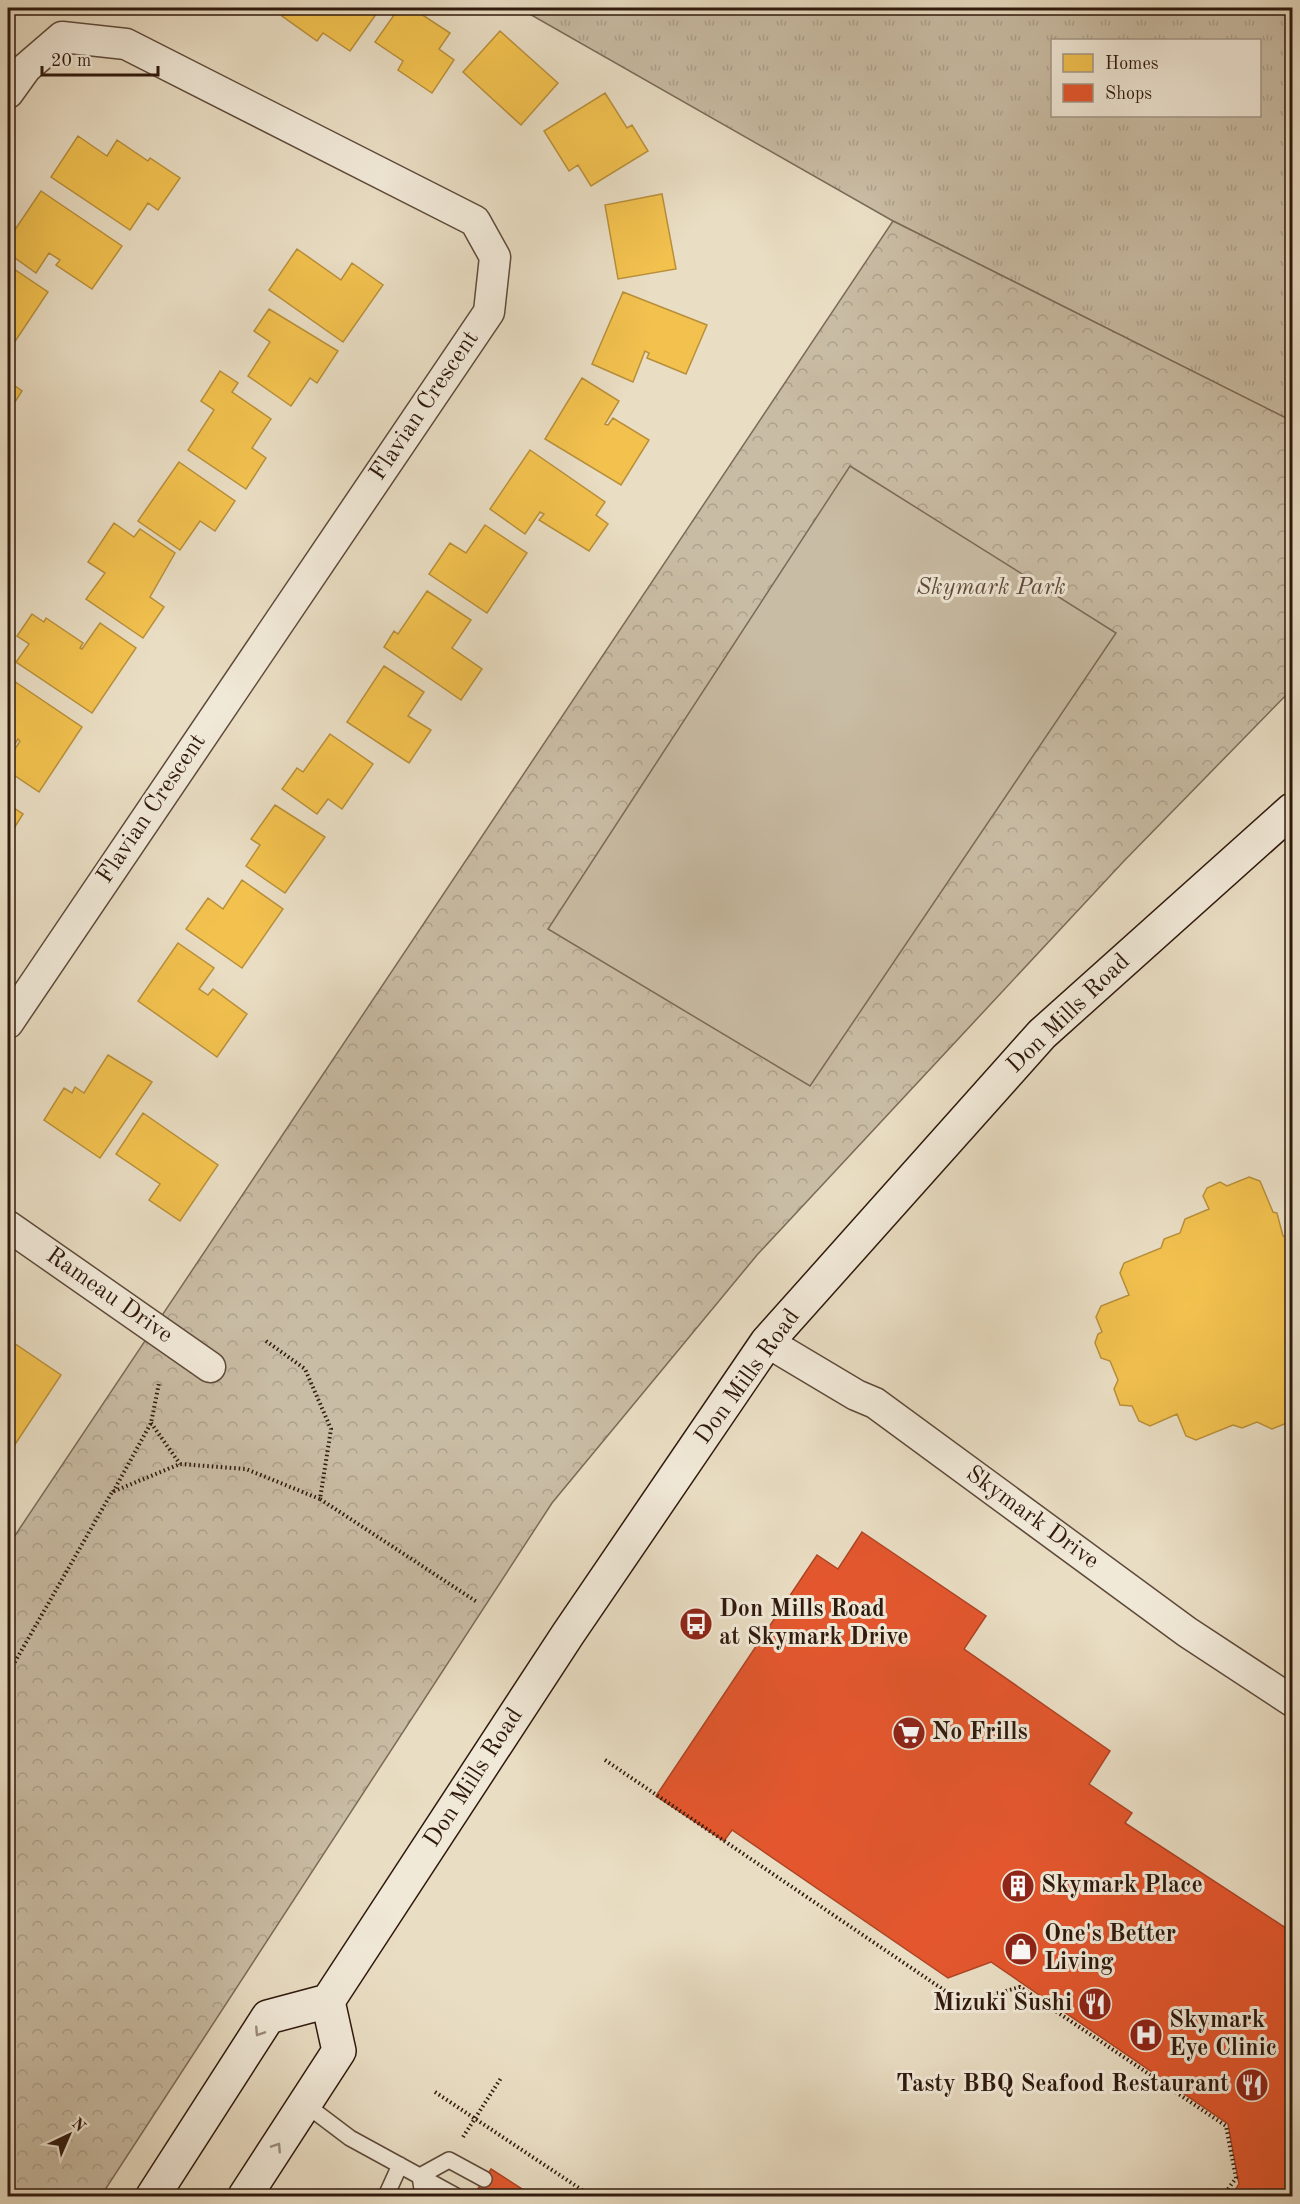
<svg xmlns="http://www.w3.org/2000/svg" width="1300" height="2204" font-family="'Old Standard TT',serif">
<defs>
<pattern id="grass-tufts" width="24" height="20" patternUnits="userSpaceOnUse" patternTransform="scale(1.5)"><rect width="24" height="20" fill="#c9bca4"/><path d="M3 7l-1-3M5 7V3M7 7l1-3M15 17l-1-3M17 17v-4M19 17l1-3" fill="none" stroke="#ada18c"/></pattern>
<pattern id="park-crowns" width="20" height="18" patternUnits="userSpaceOnUse" patternTransform="scale(1.5)"><rect width="20" height="18" fill="#c9bca4"/><path d="M2 6a3 3 0 1 1 6 0M12 15a3 3 0 1 1 6 0" fill="none" stroke="#ada18c"/></pattern>
</defs>
<rect width="100%" height="100%" fill="#e9ddc3"/>
<filter id="stains"><feTurbulence type="fractalNoise" baseFrequency=".00333" numOctaves="4"/><feColorMatrix values="0 0 0 0 .2 0 0 0 0 .09 0 0 0 0 .02 0 0 0 .5 -.17"/></filter>
<radialGradient id="worn" r=".72"><stop offset=".6" stop-color="#630" stop-opacity="0"/><stop offset="1" stop-color="#630" stop-opacity=".3"/></radialGradient>
<path fill="url(#grass-tufts)" stroke="#7c6a58" stroke-width="1.5" fill-rule="evenodd" d="M519 8H1292V421L893 221ZM1052 40H1260V116H1052Z"/>
<path fill="url(#park-crowns)" stroke="#7c6a58" stroke-width="1.5" d="M893 221 1292 421V689L1123 862 757 1255 552 1503 101 2196H8V1546Z"/>
<path fill="#c9bca4" stroke="#7c6a58" stroke-width="1.5" d="M850 466 1116 633 810 1086 548 929Z"/>
<path fill="#f2c14e" stroke="#b88f3a" stroke-width="1.5" d="M288 8H374L379 10 350 51 323 33 317 41 282 16Z
M399 8H412L450 33 439 49 454 60 432 93 398 70 403 61 375 42Z
M500 31 558 83 521 125 463 72Z
M605 93 627 128 632 125 648 151 591 186 578 165 569 171 544 131Z
M78 136 107 156 117 140 148 161 150 158 180 178 158 210 148 203 130 230 51 177Z
M41 191 122 246 92 289 56 265 60 260 49 253 36 273 8 253V240Z
M662 194 676 269 618 279 605 205Z
M297 249 341 280 352 263 383 285 343 342 269 290Z
M8 265 48 292 8 352Z
M623 292 707 325 686 374 647 358 649 353 645 351 633 382 592 364Z
M269 309 338 351 317 383 310 378 291 406 248 376 270 342 254 331Z
M220 371 238 383 232 392 271 419 252 448 266 458 246 489 188 450 214 410 201 401Z
M582 378 619 401 605 424 608 425 613 418 649 440 621 485 545 439Z
M8 381 22 391 8 413Z
M530 450 605 502 596 515 608 524 589 551 539 520 544 514 540 512 525 534 490 509Z
M179 462 235 501 215 531 200 521 180 550 138 521Z
M114 523 134 537 140 529 175 553 150 597 164 607 143 638 86 599 105 573 88 562Z
M485 525 527 553 487 613 429 574 450 543 466 553Z
M427 591 471 620 452 648 482 669 461 700 384 647 394 631 398 634Z
M32 614 44 622 46 618 83 643 80 648 82 649 100 623 136 648 92 713 16 662 29 644 17 636Z
M384 666 424 692 408 716 431 730 409 763 347 722Z
M8 677 82 727 39 792 8 771V760L20 741 18 739 15 744 8 739Z
M330 734 373 764 342 809 328 799 317 814 282 789 297 768 303 772Z
M8 804 23 814 8 838Z
M275 805 325 837 285 893 246 866 260 845 251 839Z
M242 880 283 909 242 968 186 929 208 898 223 909Z
M178 943 214 968 199 989 208 995 213 989 247 1014 217 1057 138 1001Z
M108 1055 152 1082 100 1158 44 1120 64 1088 72 1093 75 1087 84 1093Z
M143 1113 218 1165 180 1221 149 1200 160 1184 116 1154Z
M1249 1177 1260 1181 1273 1212 1277 1213 1283 1236 1290 1239 1292 1244V1421L1272 1429 1257 1422 1242 1428 1233 1425 1196 1440 1186 1436 1177 1414 1150 1426 1139 1421 1132 1406 1120 1405 1114 1389 1118 1380 1110 1361 1101 1358 1095 1343 1098 1334 1102 1332 1096 1317 1101 1306 1129 1295 1120 1273 1124 1263 1161 1248 1164 1239 1180 1233 1185 1219 1209 1209 1203 1196 1207 1188 1220 1182 1227 1186Z
M8 1339 61 1375 8 1455Z"/>
<path fill="#e4572e" stroke="#ae4424" stroke-width="1.5" d="M862 1532 986 1616 964 1649 1110 1751 1089 1784 1132 1813 1125 1823 1292 1932V2196H1231L1239 2184 1228 2124 991 1962 948 1978 732 1830 724 1841 656 1796 817 1555 838 1569Z
M491 2169 533 2196H473Z"/>
<g fill="none" stroke-linecap="round" stroke-linejoin="round">
<defs>
<path id="service" d="M305 2104 350 2138 456 2196
M420 2176 449 2160 484 2179
M420 2176 423 2196
M386 2196 400 2165"/>
<path id="minor" d="M8 93 26 68 62 37 126 44 475 221 495 257 489 312 8 1023
M8 1226 210 1367
M767 1342 856 1395 875 1403 1187 1632 1292 1701"/>
<path id="secondary" d="M153 2196 268 2017 328 2001 568 1634 767 1342 1042 1034 1292 810
M245 2196 339 2051 328 2001"/>
</defs>
<use href="#service" stroke="#5e4a3a" stroke-width="18"/>
<use href="#minor" stroke="#5e4a3a" stroke-width="33"/>
<use href="#secondary" stroke="#2f190d" stroke-width="36"/>
<path stroke="#2f190d" stroke-width="4" stroke-dasharray="1.5 3" stroke-linecap="butt" d="M266 1341 305 1369 331 1429 320 1499 477 1602
M151 1423 180 1464
M113 1492 151 1423 159 1383
M8 1674 112 1492 180 1464 246 1469 320 1499
M605 1760 963 2003 1020 1987 1226 2126 1236 2178 1223 2196
M435 2092 591 2196
M463 2137 501 2078"/>
<use href="#service" stroke="#f1e9d8" stroke-width="15"/>
<use href="#minor" stroke="#f1e9d8" stroke-width="30"/>
<use href="#secondary" stroke="#f1e9d8" stroke-width="33"/>
</g>
<defs><path id="oneway-chevron" d="M-2-3.5L2.5 0L-2 3.5" fill="none" stroke-width="1.6" stroke-linecap="round" stroke-linejoin="round" transform="scale(1.5)"/></defs>
<g stroke="#9a8b7d">
<use href="#oneway-chevron" transform="translate(259 2032) rotate(123)"/>
<use href="#oneway-chevron" transform="translate(277 2147) rotate(-57)"/>
</g>
<defs>
<symbol id="bus-disc" viewBox="-11 -11 22 22"><circle r="9.5" fill="#8f2418" stroke="#f1e9d8"/><path d="M-5-6H5V4H4V6H2V4H-2V6H-4V4H-5ZM-3.5-4V0h7V-4ZM-3.5 1.2v1.5H-2V1.2ZM2 1.2v1.5H3.5V1.2Z" fill="#fff"/></symbol>
<symbol id="supermarket-disc" viewBox="-11 -11 22 22"><circle r="9.5" fill="#8f2418" stroke="#f1e9d8"/><path d="M-6-5.5h2.5l.6 2H6L4.5 2H-2.5L-4.4-4H-6ZM-1.5 3.2a1.3 1.3 0 1 0 .1 0ZM3 3.2a1.3 1.3 0 1 0 .1 0Z" fill="#fff"/></symbol>
<symbol id="building-disc" viewBox="-11 -11 22 22"><circle r="9.5" fill="#8f2418" stroke="#f1e9d8"/><path d="M-4-6H4V6H1V3H-1V6H-4ZM-2.5-4.3h1.7v1.8h-1.7ZM.8-4.3h1.7v1.8H.8ZM-2.5-1h1.7V.8h-1.7ZM.8-1h1.7V.8H.8Z" fill="#fff"/></symbol>
<symbol id="shop-disc" viewBox="-11 -11 22 22"><circle r="9.5" fill="#8f2418" stroke="#f1e9d8"/><path d="M-5-2.5h2.3a2.7 3.5 0 0 1 5.4 0H5L5.5 6h-11ZM-1.5-2.5h3a1.5 2.3 0 0 0-3 0Z" fill="#fff"/></symbol>
<symbol id="restaurant-disc" viewBox="-11 -11 22 22"><circle r="9.5" fill="#8f2418" stroke="#f1e9d8"/><path d="M-5-6h1v4h1v-4h1v4h1v-4h1v5L-1.5 .5V6h-2V.5L-5-1ZM5-6V6H3V1.5H1.5Q1.5-4 5-6Z" fill="#fff"/></symbol>
<symbol id="hospital-disc" viewBox="-11 -11 22 22"><circle r="9.5" fill="#8f2418" stroke="#f1e9d8"/><path d="M-5-5h3v3.5h4V-5h3V5h-3V1.5h-4V5h-3Z" fill="#fff"/></symbol>
</defs>
<g fill-rule="evenodd">
<use href="#bus-disc" x="677" y="1605" width="38" height="38"/>
<use href="#supermarket-disc" x="890" y="1714" width="38" height="38"/>
<use href="#building-disc" x="999" y="1867" width="38" height="38"/>
<use href="#shop-disc" x="1002" y="1930" width="38" height="38"/>
<use href="#restaurant-disc" x="1076" y="1985" width="38" height="38"/>
<use href="#hospital-disc" x="1127" y="2016" width="38" height="38"/>
<use href="#restaurant-disc" x="1233" y="2066" width="38" height="38"/>
</g>
<g text-anchor="middle" dominant-baseline="central" stroke-width="6" stroke-linejoin="round" paint-order="stroke">
<g font-size="24" fill="#2f190d" stroke="#f1e9d8">
<text transform="translate(425 406) rotate(-56)">Flavian Crescent</text>
<text transform="translate(152 809) rotate(-56)">Flavian Crescent</text>
<text transform="translate(1069 1014) rotate(-44)">Don Mills Road</text>
<text transform="translate(109 1296) rotate(35)">Rameau Drive</text>
<text transform="translate(748 1377) rotate(-54)">Don Mills Road</text>
<text transform="translate(1032 1518) rotate(36)">Skymark Drive</text>
<text transform="translate(474 1778) rotate(-57)">Don Mills Road</text>
</g>
<g font-size="24" font-style="italic" fill="#5d4a3a" stroke="#f1e9d8">
<text x="991" y="588">Skymark Park</text>
</g>
<g font-size="24" font-weight="bold" fill="#2f190d" stroke="#f1e9d8" text-anchor="start">
<text x="719" y="1610">Don Mills Road<tspan x="719" dy="28">at Skymark Drive</tspan></text>
<text x="932" y="1733">No Frills</text>
<text x="1041" y="1886">Skymark Place</text>
<text x="1044" y="1935">One's Better<tspan x="1044" dy="28">Living</tspan></text>
<text x="1072" y="2004" text-anchor="end">Mizuki Sushi</text>
<text x="1169" y="2021">Skymark<tspan x="1169" dy="28">Eye Clinic</tspan></text>
<text x="1229" y="2085" text-anchor="end">Tasty BBQ Seafood Restaurant</text>
</g>
</g>
<rect width="1300" height="2204" fill="none" stroke="#e9ddc3" stroke-width="30"/>
<rect x="9" y="9" width="1282" height="2186" fill="none" stroke="#2f190d" stroke-width="3"/>
<rect x="15" y="15" width="1270" height="2174" fill="none" stroke="#2f190d" stroke-width="1.5"/>
<rect x="1051" y="39" width="210" height="78" fill="#f1e9d8" stroke="#a39687" stroke-width="1.5"/>
<rect x="1063" y="54" width="30" height="18" fill="#f2c14e" stroke="#a39687" stroke-width="1.5"/>
<text x="1105" y="69" font-size="18" fill="#2f190d">Homes</text>
<rect x="1063" y="84" width="30" height="18" fill="#e4572e" stroke="#a39687" stroke-width="1.5"/>
<text x="1105" y="99" font-size="18" fill="#2f190d">Shops</text>
<g transform="translate(69 2135) rotate(44)" stroke="#f1e9d8" stroke-width="4.5" paint-order="stroke">
<path d="M0-4.5L10 22L0 15L-10 22Z" fill="#2f190d"/>
<text y="-9" font-size="16" font-weight="bold" text-anchor="middle" fill="#2f190d">N</text>
</g>
<path d="M42 66v9h116v-9" fill="none" stroke="#2f190d" stroke-width="3"/>
<text x="51" y="66" font-size="18" fill="#2f190d" stroke="#f1e9d8" stroke-width="4.5" paint-order="stroke">20 m</text>
<rect width="100%" height="100%" filter="url(#stains)"/>
<rect width="100%" height="100%" fill="url(#worn)"/>
</svg>
